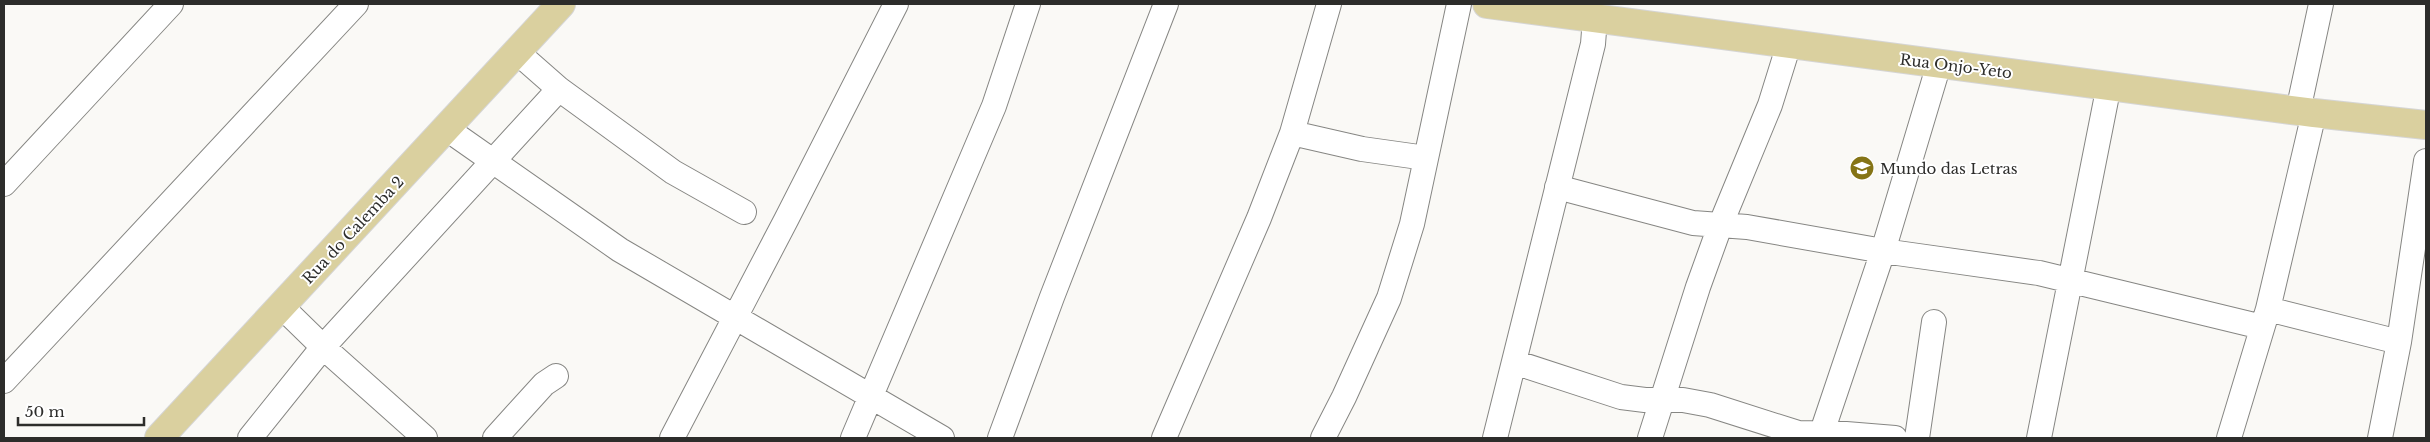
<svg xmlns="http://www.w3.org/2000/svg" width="2430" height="442" font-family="'Libre Baskerville',serif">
<rect width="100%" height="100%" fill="#faf9f6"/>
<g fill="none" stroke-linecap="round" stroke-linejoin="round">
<defs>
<path id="minor" d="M518 53 559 89 673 172 744 212
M2298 111 2321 4
M447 129 620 250 942 438
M1292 133 1362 149 1426 158
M4 184 171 4
M1557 187 1693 223 1747 227 1883 251 2039 273 2262 327
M282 307 323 347 425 438
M2268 309 2399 342
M1514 362 1621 397 1645 400H1683L1710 405 1798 433 1846 434 1895 438
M4 381 356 4
M250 438 323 347 559 89
M495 438 544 384 556 376
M672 438 786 220 896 4
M853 438 994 106 1028 4
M1000 438 1052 297 1166 4
M1164 438 1259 218 1292 133 1329 4
M1323 438 1344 397 1389 298 1412 224 1459 4
M1495 438 1593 44 1595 18
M1650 438 1698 287 1720 226 1770 105 1789 44
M1820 438 1883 251 1939 64
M1917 438 1934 322
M2039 438 2109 85
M2229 438 2268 309 2314 113
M2380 438 2399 342 2426 161"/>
<path id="major" d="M1487 4 2314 113 2426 125
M159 438 561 4"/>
</defs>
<use href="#minor" stroke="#868683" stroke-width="26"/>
<use href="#major" stroke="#d5d5d5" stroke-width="30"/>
<use href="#minor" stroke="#fff" stroke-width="24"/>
<use href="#major" stroke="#dad09f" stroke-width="28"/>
</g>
<defs>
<symbol id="school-disc" viewBox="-11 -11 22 22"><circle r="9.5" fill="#857416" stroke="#fff"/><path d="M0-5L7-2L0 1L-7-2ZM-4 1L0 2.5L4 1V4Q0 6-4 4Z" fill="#fff"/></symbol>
</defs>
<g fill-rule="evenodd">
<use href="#school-disc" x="1848" y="154" width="28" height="28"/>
</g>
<g text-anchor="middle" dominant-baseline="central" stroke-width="4" stroke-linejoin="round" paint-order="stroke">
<g font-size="15" fill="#2d2d2b" stroke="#fff">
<text transform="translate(1956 66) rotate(7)">Rua Onjo-Yeto</text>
<text transform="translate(353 230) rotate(-47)">Rua do Calemba 2</text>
</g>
<g font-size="15" fill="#2d2d2b" stroke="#fff" text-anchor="start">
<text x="1880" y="168">Mundo das Letras</text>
</g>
</g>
<rect width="2430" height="442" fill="none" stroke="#2d2d2b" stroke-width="10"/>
<path d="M18 417v8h126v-8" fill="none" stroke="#2d2d2b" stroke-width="2.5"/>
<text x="25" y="417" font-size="15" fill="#2d2d2b" stroke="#ffffff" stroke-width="4" paint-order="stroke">50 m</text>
</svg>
